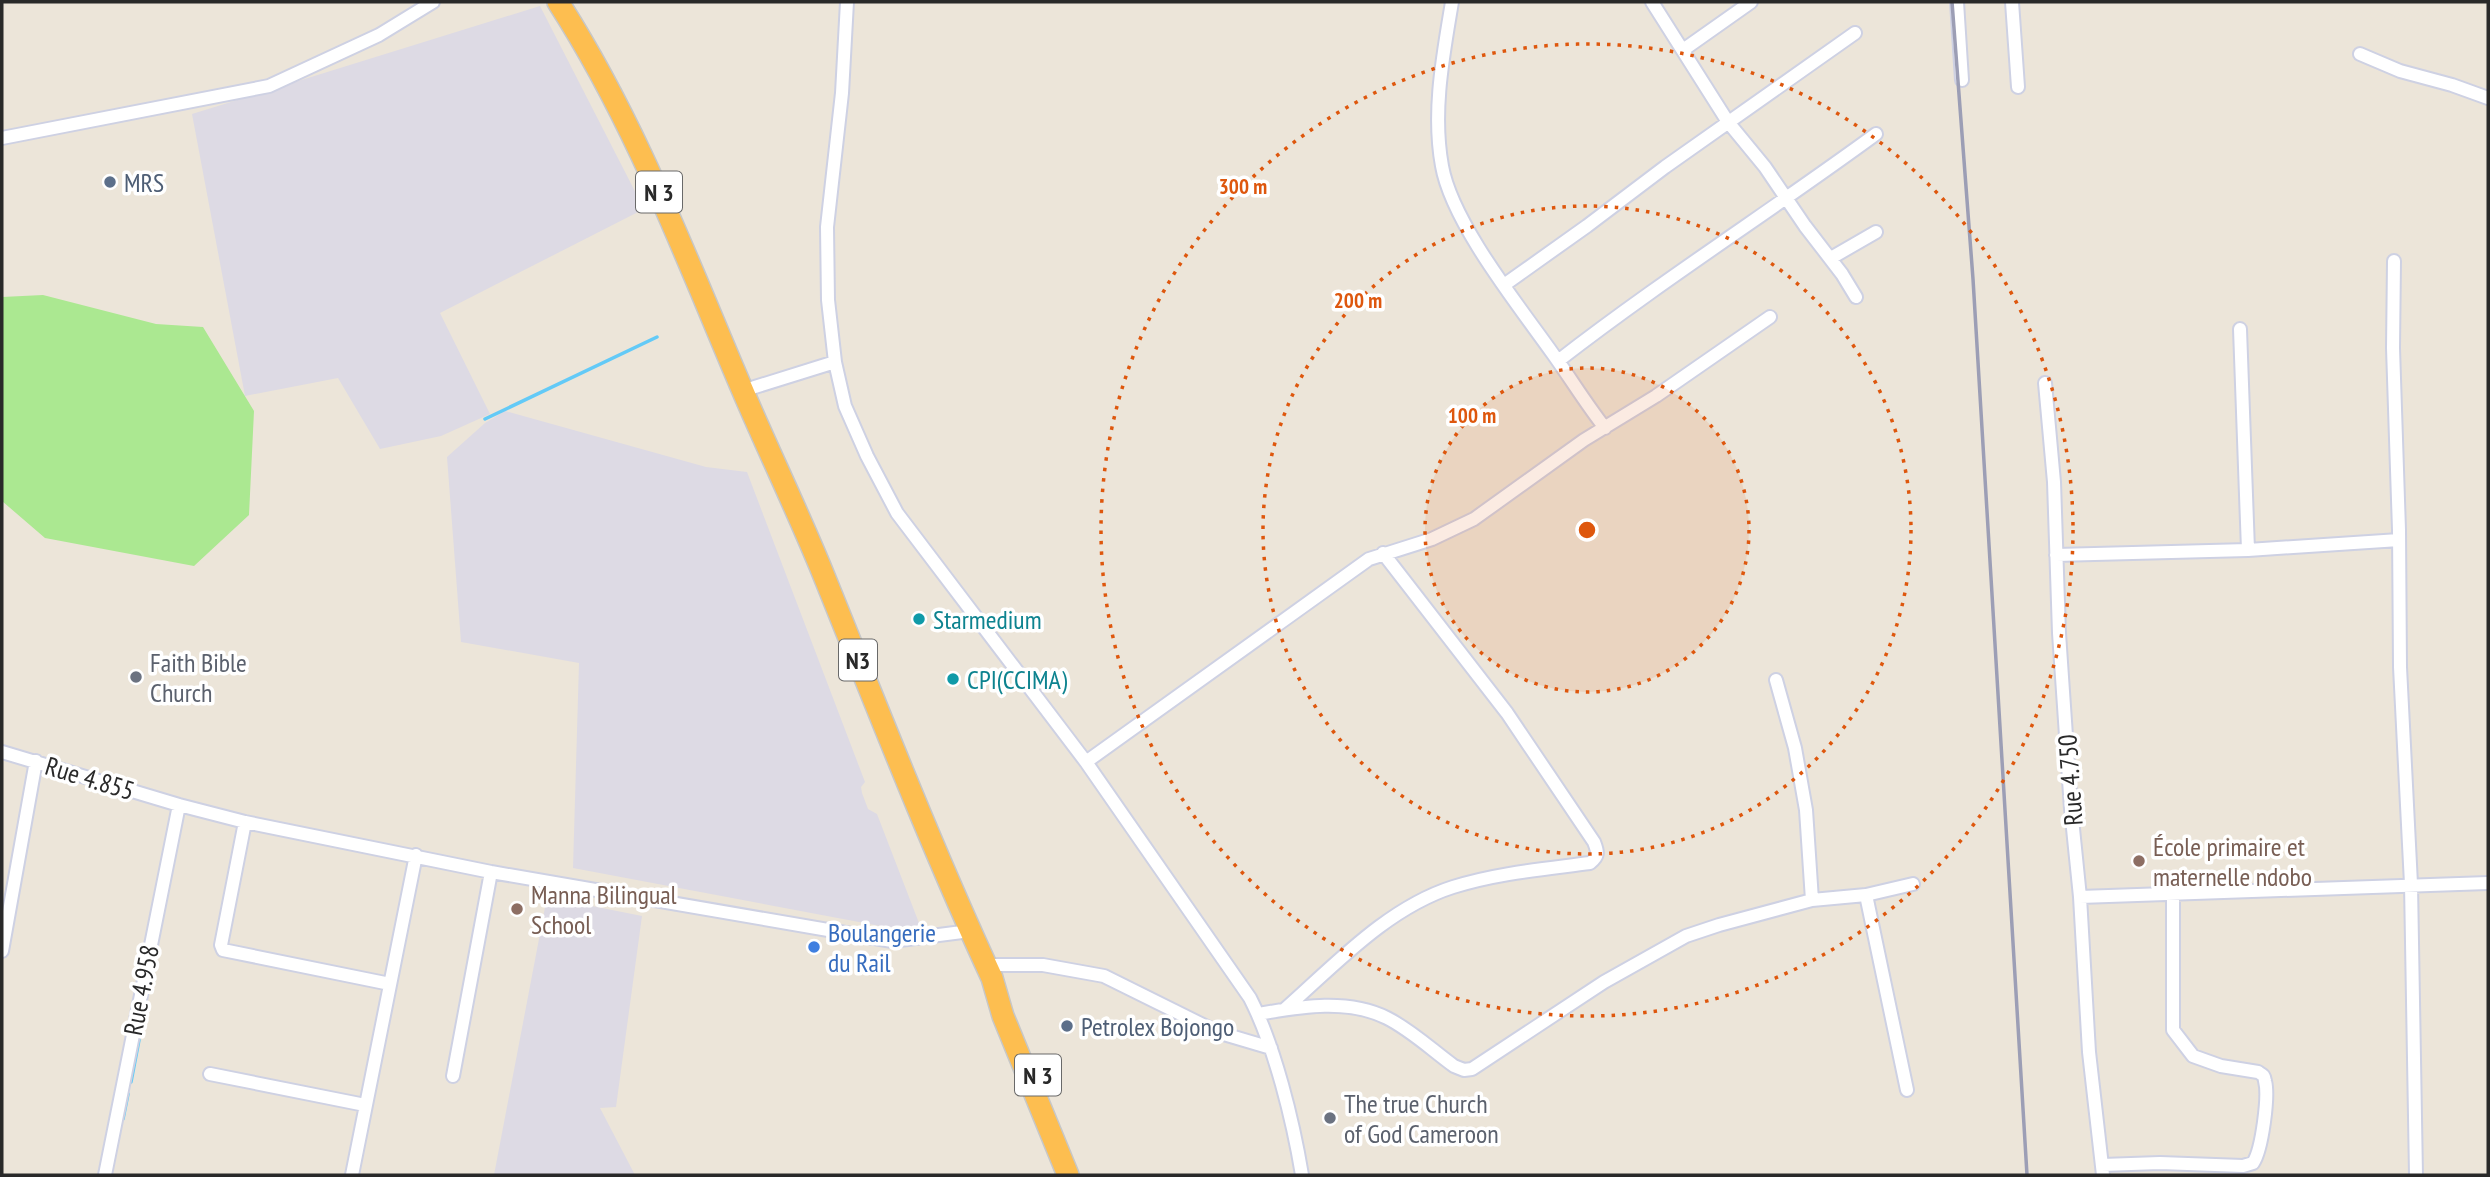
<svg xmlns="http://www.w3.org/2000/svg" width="2490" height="1177" font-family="'PT Sans Narrow',sans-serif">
<rect width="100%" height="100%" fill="#ece5d9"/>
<path fill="#dddae4" d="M540 6 644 209 440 313 490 414 441 436 380 449 338 378 245 396 192 114Z
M505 411 706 467 747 472 865 782 861 787 862 793 868 809 877 814 919 923 917 930 912 932 573 868 579 663 461 642 447 457 485 423Z
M547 897 642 916 616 1107 600 1108 635 1175H494Z"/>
<path fill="#abe891" d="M43 295 156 324 203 327 254 411 249 515 194 566 45 538 2 501V297Z"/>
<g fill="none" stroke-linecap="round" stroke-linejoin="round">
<path stroke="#63caf7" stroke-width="3.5" d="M485 419 657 337
M141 1034 143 1021
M131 1082 139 1040
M123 1119 128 1094"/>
<defs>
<path id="minor" d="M847 2 842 93 827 227 828 300 835 362 845 406 867 456 897 513 1086 762 1250 998C1275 1047 1293 1121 1302 1175
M1452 2C1443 56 1432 112 1442 166 1452 223 1519 306 1553 354 1571 379 1586 404 1605 428
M1652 2 1728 122 1765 167 1805 226 1842 274 1856 297
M1957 2 1962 80
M2012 2 2018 87
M1683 50 1751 2
M2360 54 2400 71 2452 85 2488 98
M2 138 269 86 379 35 433 2
M1831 258 1876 232
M2394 261 2393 348 2399 530 2400 667 2411 884 2416 1175
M1504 285 1587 226 1665 167 1855 33
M2240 329 2248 550 2399 540
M1558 361C1661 281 1771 211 1876 134
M2045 383 2054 482 2059 633 2071 809 2080 897 2089 1052 2103 1175
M742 391 835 362
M2056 555 2248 550
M1776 680 1795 748 1806 810 1812 900
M2 752 179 805 245 822 491 872 892 941 970 931
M1086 762 1369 559 1432 539 1474 519 1584 440 1656 396 1770 317
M245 822 221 945 223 950 390 984
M1866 895 1907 1090
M2080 897 2488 883
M2 951 36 761
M986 965H1043L1104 976 1217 1032 1271 1048
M1285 1009C1335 965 1387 908 1453 887 1497 873 1545 869 1590 863 1599 856 1598 852 1594 842L1507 713 1383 553
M1258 1014C1299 1007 1347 998 1387 1018 1411 1030 1432 1050 1454 1066L1464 1070 1472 1069 1604 982 1686 936 1719 925 1812 900 1866 895 1913 884
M210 1074 365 1105
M453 1076 491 872
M2102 1165 2160 1163 2243 1166 2253 1163C2262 1150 2269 1096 2265 1081 2264 1075 2263 1075 2258 1072L2221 1066 2193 1056 2173 1030V895
M105 1175 179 805
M352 1175 416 855"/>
<path id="trunk" d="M558 2C636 123 686 258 742 389 768 450 797 510 822 571 877 707 930 844 992 978L1003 1016 1068 1175"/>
</defs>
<use href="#minor" stroke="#ced1e3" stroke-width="16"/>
<use href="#trunk" stroke="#c7c7c7" stroke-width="24"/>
<use href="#minor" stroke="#fff" stroke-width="12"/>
<use href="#trunk" stroke="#fdbe50" stroke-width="21"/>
<path stroke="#9c9eb5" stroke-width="3.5" d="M1952 2 1973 279 2027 1175"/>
</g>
<circle cx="1587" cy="530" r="162" fill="#de570d" fill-opacity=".12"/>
<g fill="none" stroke="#de570d" stroke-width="3.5" stroke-dasharray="3.5 7">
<circle cx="1587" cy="530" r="162"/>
<circle cx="1587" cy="530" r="324"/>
<circle cx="1587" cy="530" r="486"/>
</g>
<g fill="#5c6f8a" stroke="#fff" stroke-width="2.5">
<circle cx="110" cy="182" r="7"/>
<circle cx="1067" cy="1026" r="7"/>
</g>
<g fill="#0f9aa8" stroke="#fff" stroke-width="2.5">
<circle cx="919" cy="619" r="7"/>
<circle cx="953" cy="679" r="7"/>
</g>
<g fill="#6b7280" stroke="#fff" stroke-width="2.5">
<circle cx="136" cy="677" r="7"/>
<circle cx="1330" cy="1118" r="7"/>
</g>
<g fill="#8d6e63" stroke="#fff" stroke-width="2.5">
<circle cx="2139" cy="861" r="7"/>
<circle cx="517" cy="909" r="7"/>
</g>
<circle fill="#3f7fe0" stroke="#fff" stroke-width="2.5" cx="814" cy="947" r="7"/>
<g text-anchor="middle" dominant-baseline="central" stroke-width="7" stroke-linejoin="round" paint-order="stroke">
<g fill="#fff" stroke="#696969" stroke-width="2">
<rect x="636" y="171.5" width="46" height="41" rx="5"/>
<rect x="839" y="639.5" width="38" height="41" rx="5"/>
<rect x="1015" y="1054.5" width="46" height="41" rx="5"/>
</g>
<g font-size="24" font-weight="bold" fill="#292929">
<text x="659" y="192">N 3</text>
<text x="858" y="660">N3</text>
<text x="1038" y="1075">N 3</text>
</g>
<g font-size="26" fill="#4e5e75" stroke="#fff" text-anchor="start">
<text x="124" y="182">MRS</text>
<text x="1081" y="1026">Petrolex Bojongo</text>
</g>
<g font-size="26" fill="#0d838f" stroke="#fff" text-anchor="start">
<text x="933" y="619">Starmedium</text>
<text x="967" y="679">CPI(CCIMA)</text>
</g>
<g font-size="26" fill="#5b616d" stroke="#fff" text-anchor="start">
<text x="150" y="662">Faith Bible<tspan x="150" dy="30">Church</tspan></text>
<text x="1344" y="1103">The true Church<tspan x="1344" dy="30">of God Cameroon</tspan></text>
</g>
<g font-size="26" fill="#292929" stroke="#fff">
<text transform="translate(90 778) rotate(17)">Rue 4.855</text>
<text transform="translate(2070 780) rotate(-94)">Rue 4.750</text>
<text transform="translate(141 990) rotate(-79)">Rue 4.958</text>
</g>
<g font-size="26" fill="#785e54" stroke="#fff" text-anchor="start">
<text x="2153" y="846">École primaire et<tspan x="2153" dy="30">maternelle ndobo</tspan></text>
<text x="531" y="894">Manna Bilingual<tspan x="531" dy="30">School</tspan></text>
</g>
<g font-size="26" fill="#366cbe" stroke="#fff" text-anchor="start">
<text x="828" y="932">Boulangerie<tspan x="828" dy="30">du Rail</tspan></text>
</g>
</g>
<circle cx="1587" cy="530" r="10" fill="#de570d" stroke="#fff" stroke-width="3.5"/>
<g font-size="21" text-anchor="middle" font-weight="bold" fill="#de570d" stroke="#fff" stroke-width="7" stroke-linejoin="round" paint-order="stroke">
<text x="1243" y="194">300 m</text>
<text x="1358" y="308">200 m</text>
<text x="1472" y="423">100 m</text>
</g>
<rect width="2490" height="1177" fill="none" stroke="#292929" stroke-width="7"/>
</svg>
